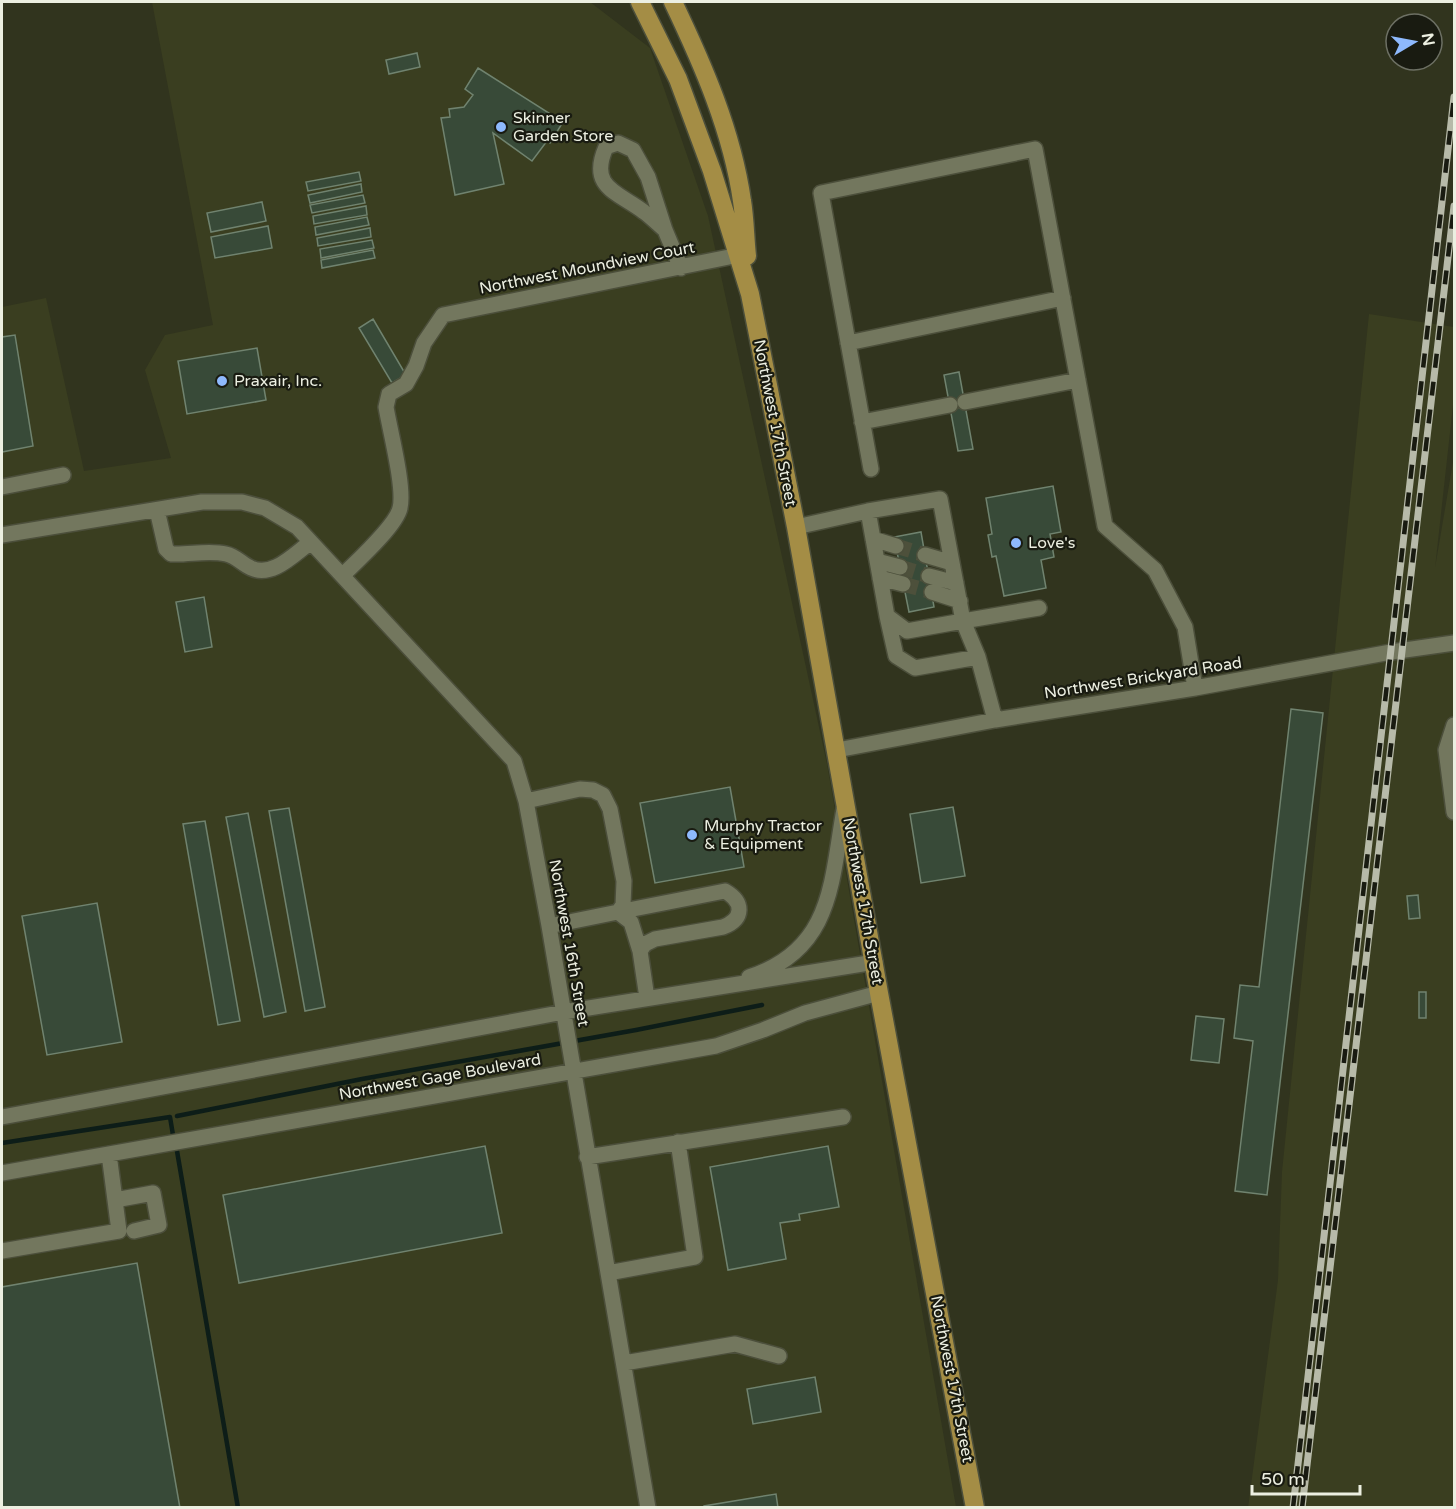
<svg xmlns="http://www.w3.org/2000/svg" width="1456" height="1509" font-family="'Varela Round',sans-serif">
<rect width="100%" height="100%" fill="#31341e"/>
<path fill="#3a3e20" d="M152 2H590L650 48 708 216 827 764 956 1507 2 1508V307L46 298 84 471 171 458 145 370 165 335 213 325Z
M1369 314 1454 327V396L1435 568 1454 456V1507L1248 1508 1278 1280 1282 1172Z"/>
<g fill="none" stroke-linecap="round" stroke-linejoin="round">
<path stroke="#0d1d18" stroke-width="4.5" d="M177 1116 362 1079 636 1030 762 1005
M2 1143 170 1117 173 1135
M177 1151 238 1508"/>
</g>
<path fill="#384a38" stroke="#70836f" stroke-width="1.5" d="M417 53 420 67 389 74 386 60Z
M478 68 563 122 550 143 547 141 532 161 493 133 504 184 455 195 441 118 450 117 449 109 464 107 473 95 465 89Z
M359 172 361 181 308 191 306 182Z
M361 184 362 192 310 203 308 195Z
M363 195 365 203 312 213 310 205Z
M262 202 266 221 211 232 207 213Z
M366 206 367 215 314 224 313 216Z
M367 217 369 225 316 235 315 227Z
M268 226 272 248 215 258 211 237Z
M370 228 371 237 318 246 317 238Z
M372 240 374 248 321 258 320 249Z
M373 250 375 258 322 268 321 260Z
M373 319 406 375 392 383 359 328Z
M15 335 33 446 2 452V337Z
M257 348 266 400 187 414 178 361Z
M959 372 973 449 958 451 944 375Z
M1053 486 1061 532 1050 534 1054 557 1041 560 1046 588 1004 596 996 556 992 557 988 535 992 534 986 498Z
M921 532 934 607 909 612 894 537Z
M204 597 212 647 185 652 176 602Z
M1291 709 1323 713 1267 1195 1235 1191 1253 1041 1234 1038 1240 985 1259 987Z
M730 787 744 867 655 883 640 803Z
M953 807 965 876 921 883 910 814Z
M289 808 325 1007 305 1011 269 811Z
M248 813 286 1012 264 1017 226 817Z
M205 821 240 1021 218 1025 183 824Z
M1418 895 1420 918 1409 919 1407 896Z
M97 903 122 1042 47 1055 22 916Z
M1419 992H1426V1018H1419Z
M1196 1016 1224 1019 1219 1063 1191 1060Z
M485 1146 502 1233 239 1283 223 1195Z
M828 1146 839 1207 799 1214 800 1220 780 1223 786 1259 728 1270 710 1167Z
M137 1263 180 1508H2V1287Z
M815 1377 821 1412 753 1424 747 1389Z
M776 1494 778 1508H704V1506Z"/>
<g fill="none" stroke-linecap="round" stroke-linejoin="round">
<path stroke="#4d503b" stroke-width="15" stroke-dasharray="15 8" stroke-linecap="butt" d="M896 546 925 555
M900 567 929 576
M903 584 932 592"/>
<defs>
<path id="minor" d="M665 230C658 224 651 217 644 212 618 192 588 188 606 147L618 143 633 150 648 177 665 230 681 268
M848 343 1063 298
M965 402 1078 380
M862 422 950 405
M871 469 821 193 1035 149 1105 526 1155 570 1185 627 1195 688
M2 487 63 475
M157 510 166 549 171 554C189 555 208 550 226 554 236 556 242 564 251 568 273 578 294 554 311 542
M796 527 868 511 940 499 963 621 907 631 887 616 868 511
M2 535 202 502H242L265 508 297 527 514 761 526 801 549 926 648 1508
M873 539 896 546
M925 555 952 563
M877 561 900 567
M343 575C357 561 396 526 400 508 405 488 390 431 386 407L389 394 406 384 416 366 424 343 443 315 739 255
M929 576 956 583
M880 578 903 584
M932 592 960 601
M887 616 896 656 915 668 978 657
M995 720 978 657 963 621 1039 608
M1454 725 1446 750 1454 812
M837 750 995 720 1195 688 1391 652 1454 643
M526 801 580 789 593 790 603 795 610 809 624 881 623 905 618 912 549 926
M618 912 725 891C744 902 744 919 723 927L655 939 645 944 640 951 647 998
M618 912 631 922 640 951
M749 977C833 950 831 882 844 809
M2 1117 564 1012 875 962
M587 1157 843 1117
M2 1173 716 1046 763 1030 805 1013 879 993
M115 1200 153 1193 159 1225 134 1231
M2 1251 119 1231 109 1154
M608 1273 695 1257 678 1142
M624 1363 735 1344 779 1356"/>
<path id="major" d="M640 2 678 79 712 171 750 294 796 527 879 993 975 1508
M673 2C703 65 732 131 742 201 745 219 745 238 747 256"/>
</defs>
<use href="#minor" stroke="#4c4f3b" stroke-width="18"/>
<use href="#major" stroke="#4c4f3b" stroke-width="21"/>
<use href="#minor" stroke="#73775e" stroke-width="15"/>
<use href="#major" stroke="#a48d45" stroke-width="18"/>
<defs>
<path id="rail" d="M1293 1508 1454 97
M1302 1508 1454 206"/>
</defs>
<use href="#rail" stroke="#b7baa9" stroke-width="7"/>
<use href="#rail" stroke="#191b11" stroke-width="4.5" stroke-dasharray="14" stroke-linecap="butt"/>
</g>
<g fill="#8eb9fd" stroke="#191b11" stroke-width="2">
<circle cx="501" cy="127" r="6"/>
<circle cx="222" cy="381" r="6"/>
<circle cx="1016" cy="543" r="6"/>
<circle cx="692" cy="835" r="6"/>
</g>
<g text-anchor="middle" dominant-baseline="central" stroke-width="4.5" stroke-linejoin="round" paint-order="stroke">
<g font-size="16" fill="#ecefe1" stroke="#191b11" text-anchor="start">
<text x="513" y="118">Skinner<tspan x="513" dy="18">Garden Store</tspan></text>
<text x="234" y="381">Praxair, Inc.</text>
<text x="1028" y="543">Love's</text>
<text x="704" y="826">Murphy Tractor<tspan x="704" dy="18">&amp; Equipment</tspan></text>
</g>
<g font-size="16" fill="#ecefe1" stroke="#191b11">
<text transform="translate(587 268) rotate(-11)">Northwest Moundview Court</text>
<text transform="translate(775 423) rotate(79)">Northwest 17th Street</text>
<text transform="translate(1143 678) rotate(-9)">Northwest Brickyard Road</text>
<text transform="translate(863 901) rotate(80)">Northwest 17th Street</text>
<text transform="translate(569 943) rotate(80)">Northwest 16th Street</text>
<text transform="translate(440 1077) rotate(-10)">Northwest Gage Boulevard</text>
<text transform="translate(952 1379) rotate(79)">Northwest 17th Street</text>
</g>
</g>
<rect width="1456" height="1509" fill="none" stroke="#ecefe1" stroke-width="6"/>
<g transform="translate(1414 42) rotate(80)"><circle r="28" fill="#191b11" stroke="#6d7064" stroke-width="1.5"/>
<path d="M0-4.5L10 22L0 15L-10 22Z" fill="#8eb9fd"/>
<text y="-9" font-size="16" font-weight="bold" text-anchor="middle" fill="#ecefe1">N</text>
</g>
<path d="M1252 1485v9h108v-9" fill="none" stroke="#ecefe1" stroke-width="3"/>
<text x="1261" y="1485" font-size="18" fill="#ecefe1" stroke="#191b11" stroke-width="4.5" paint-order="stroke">50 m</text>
</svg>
